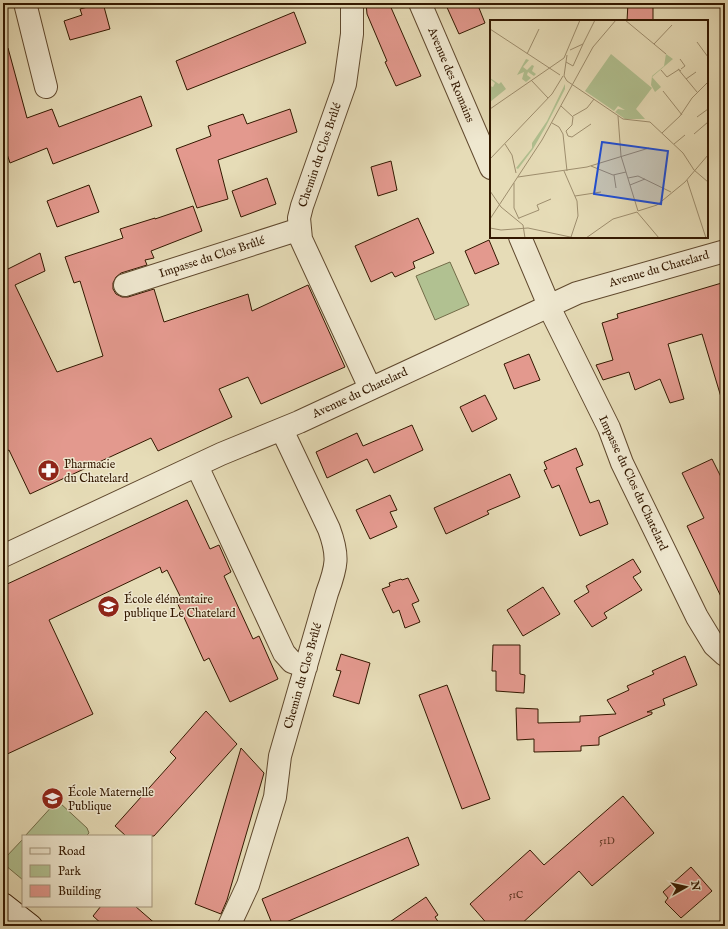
<svg xmlns="http://www.w3.org/2000/svg" width="728" height="929" font-family="'IM FELL English',serif">
<rect width="100%" height="100%" fill="#e6dcb7"/>
<filter id="stains"><feTurbulence type="fractalNoise" baseFrequency=".005" numOctaves="4"/><feColorMatrix values="0 0 0 0 .2 0 0 0 0 .09 0 0 0 0 .02 0 0 0 .5 -.17"/></filter>
<radialGradient id="worn" r=".72"><stop offset=".6" stop-color="#630" stop-opacity="0"/><stop offset="1" stop-color="#630" stop-opacity=".3"/></radialGradient>
<path fill="#b1c191" stroke="#726c48" d="M450 262 469 305 435 320 416 276Z
M55 803H60L87 828 89 833 86 836H25Z
M23 839V880L5 865V858Z"/>
<path fill="#e3998e" stroke="#331800" d="M103 3 110 29 70 40 64 21 82 15 80 9Z
M366 3H389L421 76 396 86 385 62 387 61 367 14Z
M445 3H477L485 23 459 34Z
M628 3H653V21H627Z
M294 12 306 43 187 90 176 61Z
M8 48 27 118 52 109 59 127 141 96 152 126 53 164 47 148 10 163 3 142V49Z
M290 109 297 132 218 160 228 199 197 208 176 149 211 136 208 126 243 114 247 124Z
M391 161 397 190 378 196 371 167Z
M267 178 276 204 241 217 232 191Z
M89 185 99 212 57 227 47 201Z
M193 206 202 231 151 251 154 258 145 260 147 265 121 273 116 277 113 283V289L116 294 122 297H128L154 289 164 322 248 294 252 311 308 285 345 367 261 404 248 377 219 389 232 417 158 451 151 438 30 494 9 450 3 453V259L8 269 40 253 45 271 15 285 57 372 103 356 80 281 74 283 65 257 123 238 120 229 155 218V219Z
M418 218 434 253 413 262 415 268 395 277 392 272 371 282 355 246Z
M489 240 499 264 475 274 465 251Z
M725 282V396L721 397 702 334 668 344 684 399 670 403 660 379 635 390 629 372 603 380 596 365 613 360 602 323 618 318 617 314Z
M529 354 540 380 514 389 504 364Z
M485 395 497 419 472 432 460 407Z
M412 425 423 450 374 473 367 459 327 478 316 452 357 433 363 446Z
M576 448 583 465 576 468 590 503 599 500 608 524 580 536 559 485 552 488 544 470 547 469 544 462Z
M712 459 725 485V605L687 526 704 518 682 473Z
M510 474 520 497 487 511 489 514 446 534 434 508Z
M390 495 397 510 390 512 397 527 370 539 356 510Z
M187 500 210 549 219 545 231 572 224 576 253 639 259 636 278 679 230 702 209 658 204 661 176 600 181 598 167 570 162 573 160 567 49 620 93 714 3 756V586Z
M633 559 641 572 633 577 642 590 604 613 607 618 592 627 574 601 589 592 586 586Z
M408 578 419 601 412 604 420 622 405 628 399 610 393 613 382 589 390 586 389 583 401 579 402 580Z
M543 587 560 614 523 636 507 610Z
M493 645H520V674L525 675 524 693 496 691V671H492Z
M341 654 370 663 359 704 333 696 341 671 336 670Z
M685 656 697 685 663 699 665 705 647 712H652V714L599 737V745L581 746V751L534 752V739L517 740 516 708 538 709V723L580 722V716L616 714 607 700 629 690 627 686 654 674 652 671Z
M447 685 490 799 462 809 419 695Z
M206 711 237 744 154 836H126L115 826 176 758 170 752Z
M241 748 264 773 227 900 221 914 195 904Z
M623 796 654 833 592 886 579 871 519 926H489L470 904 530 850 544 865Z
M408 837 419 865 277 926H273L262 899Z
M691 867 712 891 681 918 665 902 668 898 663 892Z
M426 897 438 915 435 917 441 926H384Z
M101 906H135L158 926H104L93 916Z"/>
<g fill="none" stroke-linecap="round" stroke-linejoin="round">
<defs>
<path id="street" d="M25 3 46 87
M352 3V34L345 84 302 206 299 218 301 239 370 388
M420 3 491 168
M520 237 553 315 609 428 622 463 697 617 714 645 725 655
M125 285 300 229
M197 466 284 653 292 662 306 667
M3 556 221 454 299 422 577 293 725 251
M229 926 248 885 275 797 280 756 327 593C337 566 339 556 329 529L282 430"/>
<path id="secondary" d="M3 904 31 926"/>
</defs>
<use href="#street" stroke="#60492e" stroke-width="24"/>
<use href="#secondary" stroke="#331800" stroke-width="24"/>
<use href="#street" stroke="#efe8d0" stroke-width="22"/>
<use href="#secondary" stroke="#efe8d0" stroke-width="22"/>
</g>
<defs>
<symbol id="pharmacy-disc" viewBox="-11 -11 22 22"><circle r="9.5" fill="#8f2418" stroke="#efe8d0"/><path d="M-2-6h4v4h4v4h-4v4h-4v-4h-4v-4h4Z" fill="#fff"/></symbol>
<symbol id="school-disc" viewBox="-11 -11 22 22"><circle r="9.5" fill="#8f2418" stroke="#efe8d0"/><path d="M0-5L7-2L0 1L-7-2ZM-4 1L0 2.5L4 1V4Q0 6-4 4Z" fill="#fff"/></symbol>
</defs>
<g fill-rule="evenodd">
<use href="#pharmacy-disc" x="36" y="458" width="25" height="25"/>
<use href="#school-disc" x="96" y="594" width="25" height="25"/>
<use href="#school-disc" x="40" y="786" width="25" height="25"/>
</g>
<g text-anchor="middle" dominant-baseline="central" stroke-width="3" stroke-linejoin="round" paint-order="stroke">
<g font-size="10" fill="#5f3824">
<text x="607" y="841">51D</text>
<text x="516" y="895">51C</text>
</g>
<g font-size="12" fill="#331800" stroke="#efe8d0">
<text transform="translate(451 75) rotate(67)">Avenue des Romains</text>
<text transform="translate(320 155) rotate(-71)">Chemin du Clos Brûlé</text>
<text transform="translate(212 257) rotate(-18)">Impasse du Clos Brûlé</text>
<text transform="translate(659 269) rotate(-16)">Avenue du Chatelard</text>
<text transform="translate(360 393) rotate(-25)">Avenue du Chatelard</text>
<text transform="translate(633 483) rotate(65)">Impasse du Clos du Chatelard</text>
<text transform="translate(303 676) rotate(-74)">Chemin du Clos Brûlé</text>
</g>
<g font-size="12" fill="#331800" stroke="#efe8d0" text-anchor="start">
<text x="64" y="464">Pharmacie<tspan x="64" dy="14">du Chatelard</tspan></text>
<text x="124" y="599">École élémentaire<tspan x="124" dy="14">publique Le Chatelard</tspan></text>
<text x="68" y="792">École Maternelle<tspan x="68" dy="14">Publique</tspan></text>
</g>
</g>
<g transform="translate(490 20)">
<rect width="218" height="218" fill="#e6dcb7"/>
<path d="M121 34 162 68 146 89 155 99H135L125 92 128 89 135 90 128 86 124 91 95 71ZM176 34 183 39 162 57 171 67 165 72 161 65 162 56 174 46ZM36 39 39 40 33 47 37 50 42 45 44 46 42 51 46 54 44 56 38 52 37 55 41 58 36 62 32 59 34 52 27 55ZM0 59V58L9 64 11 62 16 69 0 82V66L3 67 5 63ZM75 64V69L55 108 43 129 28 149 26 148 42 128V123L57 101Z" fill="#b1c191"/>
<path fill="none" stroke="#9e8e6e" stroke-width="1" d="M135 0 176 34M0 9 70 55M207 22 218 37M164 24 182 5M80 30 93 24 105 0M37 34 49 9M190 39 195 46 191 49M76 42 83 46 93 24M171 50 177 57 188 50M191 51 188 49 207 72M74 56 77 61 133 99 160 102 193 133 204 150 218 162M74 56 77 35M196 59 206 52M41 60 58 78M173 71 192 95M71 86 83 97 82 105 76 111 78 116 82 117 101 104M0 89 74 38 90 0M83 96 97 88 104 79M128 96 131 136 148 191M207 97 218 89M62 103 69 107 73 114 77 151M172 113 190 96 202 78 218 62M204 114 218 102M15 124 22 135 26 153M184 124 195 115M0 139 62 74 73 56M101 146 123 155 136 152M74 151 87 181 88 196 81 217M124 155 126 168M28 157 97 147 159 128M138 158 148 156 181 172M197 160 216 218M24 163V188L29 199M140 165 155 159M0 171 11 187 33 205 35 218M85 176 111 172M148 191 167 185 195 162 218 135M29 198 49 190 47 185 61 179M0 199 52 120 103 27 126 0M0 208 11 210 38 208 85 218M96 218 123 199 147 192 169 218"/>
<path fill="#1d4ed8" fill-opacity="0.15" stroke="#1d4ed8" stroke-width="2" d="M112 122 178 131 171 184 104 174Z"/>
<rect width="218" height="218" fill="none" stroke="#331800" stroke-width="2"/>
</g>
<rect width="728" height="929" fill="none" stroke="#e6dcb7" stroke-width="16"/>
<rect x="4" y="4" width="720" height="921" fill="none" stroke="#331800" stroke-width="2"/>
<rect x="8" y="8" width="712" height="913" fill="none" stroke="#331800"/>
<rect x="22" y="835" width="130" height="72" fill="#efe8d0" stroke="#a4957d"/>
<rect x="30" y="848" width="20" height="6" fill="#efe8d0" stroke="#a4957d"/>
<text x="58" y="855" font-size="12" fill="#331800">Road</text>
<rect x="30" y="865" width="20" height="12" fill="#b1c191" stroke="#a4957d"/>
<text x="58" y="875" font-size="12" fill="#331800">Park</text>
<rect x="30" y="885" width="20" height="12" fill="#e3998e" stroke="#a4957d"/>
<text x="58" y="895" font-size="12" fill="#331800">Building</text>
<g transform="translate(686 887) rotate(82)" stroke="#efe8d0" stroke-width="3" paint-order="stroke">
<path d="M0-3L7 15L0 10L-7 15Z" fill="#331800"/>
<text y="-6" font-size="11" font-weight="bold" text-anchor="middle" fill="#331800">N</text>
</g>
<rect width="100%" height="100%" filter="url(#stains)"/>
<rect width="100%" height="100%" fill="url(#worn)"/>
</svg>
